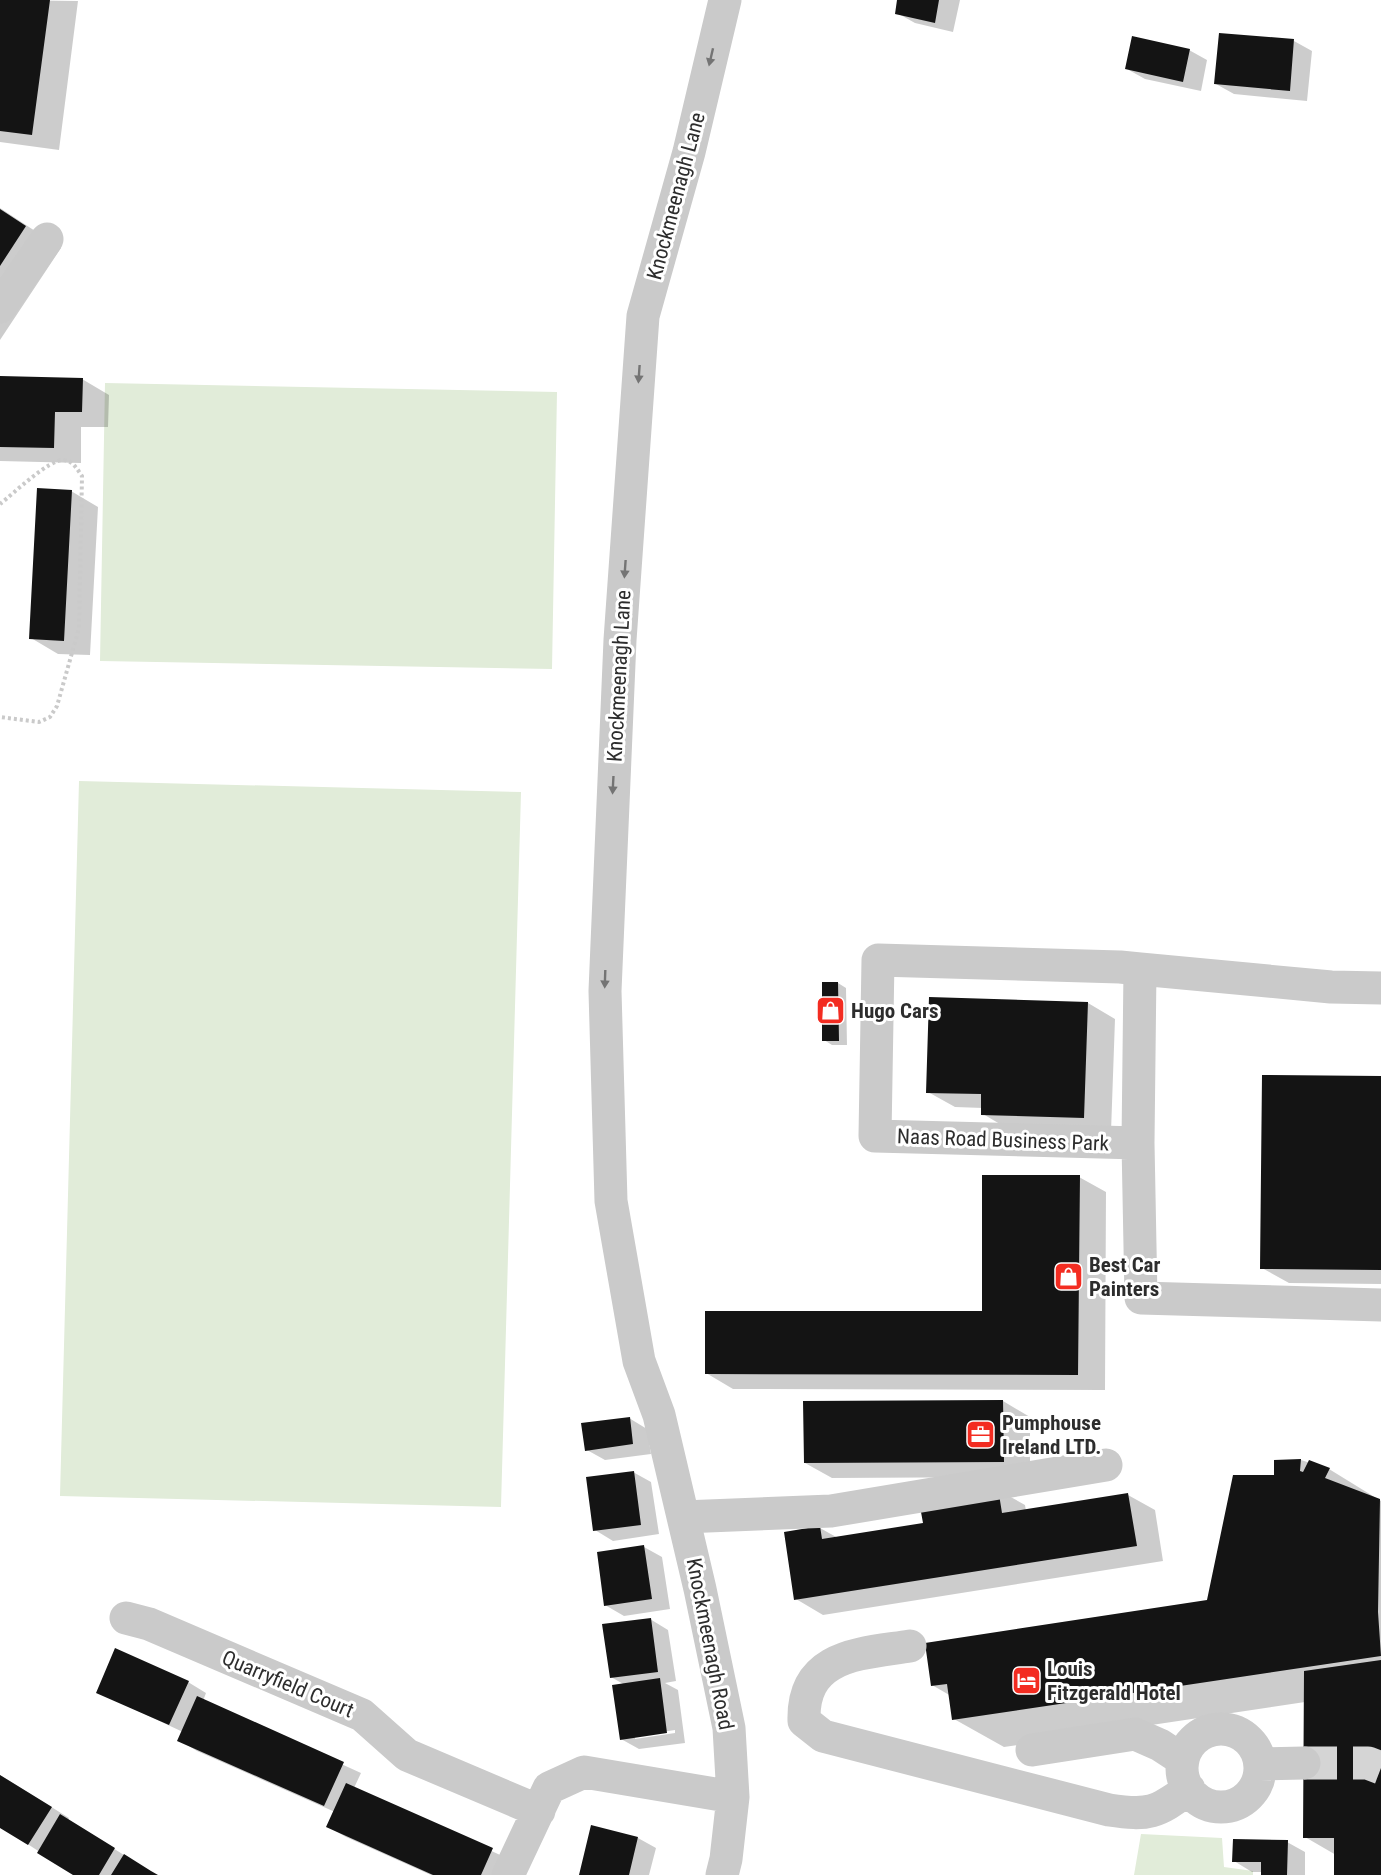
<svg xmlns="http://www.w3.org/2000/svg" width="1381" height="1875" font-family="'Roboto Condensed',sans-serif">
<rect width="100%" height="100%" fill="#fff"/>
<path fill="#e1ecd9" d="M105 383 557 392 552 669 100 661Z
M79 781 521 792 501 1507 60 1496Z
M1141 1834 1222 1838 1224 1867 1253 1871V1875H1134Z"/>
<path fill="#0003" fill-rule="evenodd" d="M0 0 78 1 59 150 0 142Z
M899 0H960L953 32 915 23 897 13Z
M1294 41 1312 51 1307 101 1234 94 1216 84Z
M1189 50 1207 60 1201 91 1145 79 1127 69Z
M0 208 61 248 0 340Z
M0 378 82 379 109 395 108 427H81V463L0 461Z
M71 491 98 507 90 655 58 654 31 638Z
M838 983 846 988 847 1045H832L824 1040Z
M1088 1003 1115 1019 1111 1132 1010 1130 983 1114V1108L955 1107 928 1092Z
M1381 1077V1284L1289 1283 1262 1268Z
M1079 1177 1106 1192 1105 1390 733 1389 706 1373 983 1313Z
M1003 1401 1030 1417V1477L832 1478 805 1463V1402Z
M629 1418 647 1429 651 1454 605 1460 587 1450Z
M1301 1460 1329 1469 1381 1501V1875H1336V1855L1305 1837V1702L1004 1747 954 1719 951 1696 932 1685 1209 1602 1276 1477Z
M633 1472 651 1482 659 1534 613 1541 595 1530Z
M998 1490 1025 1505 1026 1511 1128 1495 1155 1510 1163 1561 823 1615 796 1599 820 1528 838 1538 925 1524Z
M644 1547 662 1557 670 1609 624 1616 605 1605Z
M650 1619 668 1630 676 1681 665 1683 678 1690 685 1743 639 1749 621 1739 625 1685 611 1677ZM675 1730V1733L635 1739V1736Z
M188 1682 206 1693 203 1701 361 1773 354 1788 511 1860 504 1875H431L346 1837 328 1827 335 1812 197 1751 179 1740 183 1732 97 1692Z
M0 1775 69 1818 68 1820 156 1875H75L0 1826Z
M638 1838 656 1848 649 1875H580Z
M1287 1842 1305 1852V1875H1262V1872H1252L1234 1861Z"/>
<path fill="#141414" d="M0 0H50L32 135 0 131Z
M897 0H939L935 23 895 14Z
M1219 33 1294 39 1290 91 1214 84Z
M1132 36 1190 49 1183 82 1125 69Z
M0 209 26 226 0 266Z
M0 376 83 378 82 412H55L54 448 0 447Z
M37 488 72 490 64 641 29 639Z
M822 982H838L839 1041H822Z
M929 997 1088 1002 1084 1118 981 1115V1094L926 1093Z
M1262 1075 1381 1076V1270L1260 1269Z
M982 1175H1080L1078 1375 705 1374V1311H982Z
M1003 1400 1004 1462 804 1463 803 1401Z
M630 1417 633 1444 585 1451 581 1423Z
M1301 1459 1300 1471 1303 1472 1309 1460 1330 1468 1325 1478 1380 1499 1378 1612 1381 1656 952 1720 947 1684 931 1686 925 1643 1207 1600 1233 1475H1274V1460Z
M634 1471 641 1525 593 1531 586 1477Z
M998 1488 1002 1513 1128 1493 1137 1546 794 1600 784 1532 820 1526 822 1539 923 1523 919 1501Z
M644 1545 652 1599 604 1606 597 1552Z
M651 1618 658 1672 610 1678 602 1624Z
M115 1648 189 1681 169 1725 96 1693Z
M1381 1660V1875H1334V1838H1303L1304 1671Z
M660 1678 667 1733 620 1740 612 1685Z
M197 1696 344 1762 324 1806 177 1741Z
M0 1775 52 1807 28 1845 0 1828Z
M346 1783 493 1848 481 1875H433L326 1827Z
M60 1814 115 1848 99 1875H73L37 1853Z
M591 1825 638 1837 629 1875H579Z
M1233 1839 1288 1840 1287 1875H1261V1862H1232Z
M124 1854 151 1871 158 1875H111Z"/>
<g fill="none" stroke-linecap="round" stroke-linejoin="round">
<path stroke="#d5d5d5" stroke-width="33" stroke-dasharray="33 16" stroke-linecap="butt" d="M1304 1763H1368L1381 1768"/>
<path stroke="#cacaca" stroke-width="4" stroke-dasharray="3 3" stroke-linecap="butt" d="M0 504C13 494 49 459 64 460 73 461 77 469 82 476L79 628 57 706 50 717 39 722 0 717"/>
<path stroke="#cacaca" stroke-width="33" d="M0 307 47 239
M1140 969 1138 1143 875 1136 878 960 1120 967 1140 969 1331 987 1381 988
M1138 1143 1141 1298 1381 1305
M683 1517 831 1511 1106 1465
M126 1618 149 1624 362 1715 407 1755 539 1811
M910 1646C860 1654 802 1654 804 1721L823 1736 1109 1810C1149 1816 1156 1813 1189 1789
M1182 1768a39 39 0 1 1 78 0a39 39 0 1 1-78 0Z
M1032 1750 1135 1734 1160 1745 1183 1760
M1260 1764 1304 1763
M508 1875 549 1788 584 1772 733 1797
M722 1875 726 1859 733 1797 729 1728 700 1589 659 1415 639 1361 611 1201 605 991 620 640 643 316 689 152 725 0"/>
</g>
<defs><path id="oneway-solid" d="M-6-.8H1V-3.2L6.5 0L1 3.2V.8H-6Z" transform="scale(1.5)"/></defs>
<g fill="#747474">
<use href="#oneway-solid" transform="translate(711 57) rotate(103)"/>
<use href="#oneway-solid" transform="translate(639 374) rotate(94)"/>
<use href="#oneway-solid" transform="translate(625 569) rotate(94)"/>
<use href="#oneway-solid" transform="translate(613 785) rotate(93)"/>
<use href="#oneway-solid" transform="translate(605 979) rotate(92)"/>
</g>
<defs>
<symbol id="shop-square" viewBox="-11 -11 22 22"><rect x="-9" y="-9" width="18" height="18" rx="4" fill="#f32c21" stroke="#fff"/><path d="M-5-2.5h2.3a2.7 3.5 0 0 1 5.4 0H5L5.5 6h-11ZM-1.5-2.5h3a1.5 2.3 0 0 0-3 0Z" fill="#fff"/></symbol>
<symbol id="office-square" viewBox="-11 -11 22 22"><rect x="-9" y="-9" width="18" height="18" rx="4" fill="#f32c21" stroke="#fff"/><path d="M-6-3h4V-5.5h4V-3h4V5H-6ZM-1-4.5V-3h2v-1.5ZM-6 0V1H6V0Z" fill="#fff"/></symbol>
<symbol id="hotel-square" viewBox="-11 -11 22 22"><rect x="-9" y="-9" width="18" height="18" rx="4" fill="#f32c21" stroke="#fff"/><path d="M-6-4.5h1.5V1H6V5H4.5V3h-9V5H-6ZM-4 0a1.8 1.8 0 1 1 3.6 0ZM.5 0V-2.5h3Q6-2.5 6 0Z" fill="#fff"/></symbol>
</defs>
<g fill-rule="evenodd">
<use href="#shop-square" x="814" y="994" width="33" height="33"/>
<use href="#shop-square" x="1052" y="1260" width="33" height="33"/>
<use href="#office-square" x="964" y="1418" width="33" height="33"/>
<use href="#hotel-square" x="1010" y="1664" width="33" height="33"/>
</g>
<g text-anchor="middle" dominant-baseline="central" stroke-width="6" stroke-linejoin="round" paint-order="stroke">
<g font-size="21" fill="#2d2d2d" stroke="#fff">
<text transform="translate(676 196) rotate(-75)">Knockmeenagh Lane</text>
<text transform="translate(619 676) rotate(-87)">Knockmeenagh Lane</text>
<text transform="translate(1003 1140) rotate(2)">Naas Road Business Park</text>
<text transform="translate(710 1644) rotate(79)">Knockmeenagh Road</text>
<text transform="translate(288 1684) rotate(23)">Quarryfield Court</text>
</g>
<g font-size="21" font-weight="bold" fill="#2d2d2d" stroke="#fff" text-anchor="start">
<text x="851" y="1011">Hugo Cars</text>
<text x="1089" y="1265">Best Car<tspan x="1089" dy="24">Painters</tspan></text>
<text x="1002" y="1423">Pumphouse<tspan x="1002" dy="24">Ireland LTD.</tspan></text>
<text x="1047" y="1669">Louis<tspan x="1047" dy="24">Fitzgerald Hotel</tspan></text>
</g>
</g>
</svg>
